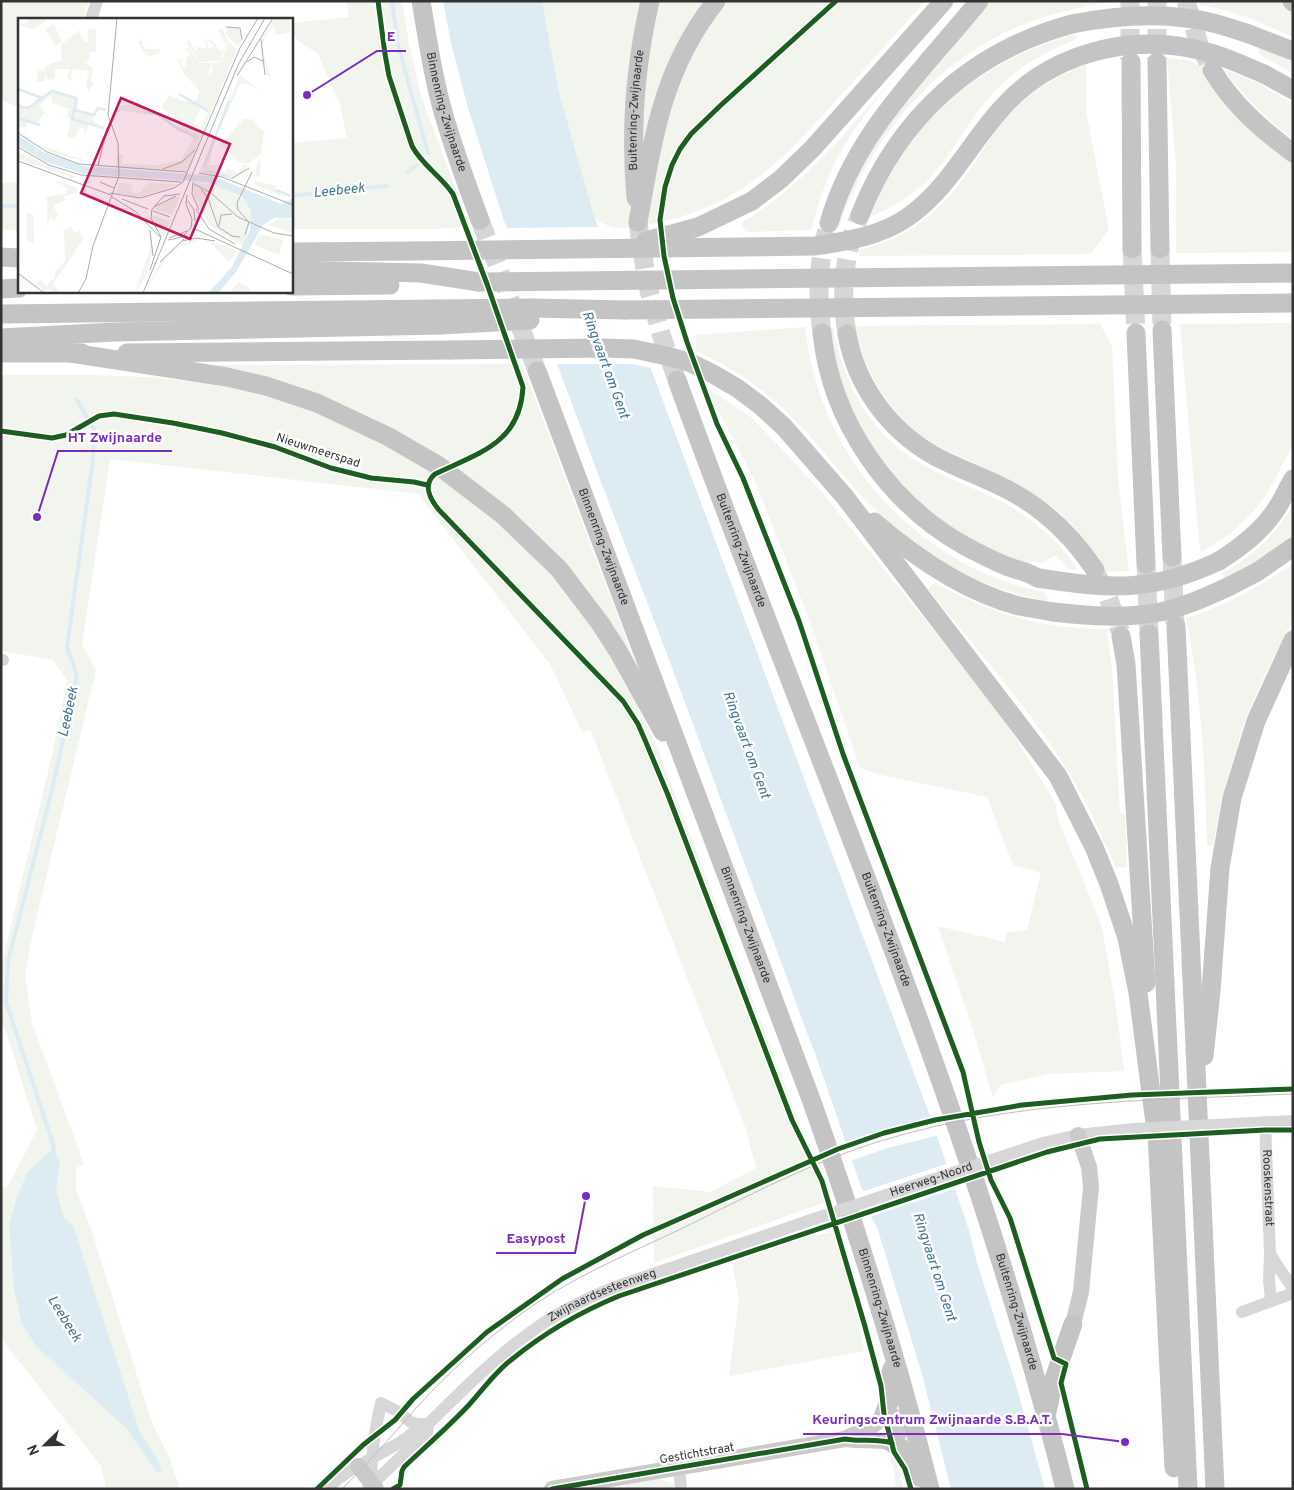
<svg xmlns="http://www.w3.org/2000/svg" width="1294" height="1490" font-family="Overpass,sans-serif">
<rect width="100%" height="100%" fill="#fff"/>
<path fill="#f1f5ed" d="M1 1H89L83 19H19V107L1 100Z
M353 1H402L409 44 422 99 470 226 436 229H291V143L347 138 340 104 318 54 297 40 291 30V23L349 17 347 3Z
M542 1H925C897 32 869 64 841 95 786 156 746 203 661 222 649 224 623 230 612 227 606 226 600 221 595 219L559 92Z
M990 1H1112C1083 7 1052 13 1024 24 953 53 899 106 863 173 854 189 845 207 840 225H837L853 181 884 129Z
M1199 1H1284L1293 13V37C1262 23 1233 10 1200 5Z
M1075 34 1077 39C1046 52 1017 67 994 92 969 119 953 153 928 180 911 197 891 208 870 217 906 123 979 61 1075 34Z
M1258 45 1293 62V74L1259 54Z
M1167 58 1186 60 1202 66 1214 86 1293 162V252L1176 253V165Z
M1086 65V112L1109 229 1091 254 859 256V250C875 245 892 241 906 232 931 218 953 194 969 171 979 157 988 140 999 126 1022 98 1052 77 1086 65Z
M901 69C875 102 848 133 831 171 822 190 817 210 811 230L746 232 741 223C805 185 852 125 901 69Z
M1224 69 1260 84 1293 104V139C1265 118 1245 98 1224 69Z
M19 182V230H1V183Z
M1293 323V445L1265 497 1250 515 1230 534 1201 552 1199 541 1180 324Z
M1100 324 1112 346 1118 479 1129 571 1106 572C1090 546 1073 521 1047 503 1021 485 992 472 964 458 953 453 942 449 933 443 890 417 865 374 855 326Z
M805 327C816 421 864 498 942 550 973 570 1008 586 1044 592L1048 601C983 589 922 558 876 511 839 474 810 430 770 397 748 378 722 363 696 351V335Z
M829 327H833C843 380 866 428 913 459 943 478 978 488 1009 506 1036 522 1061 543 1078 570L1068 569 1056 555 1042 563 1032 561 1031 564C1020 561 1008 557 998 553 920 518 860 450 837 368 833 355 832 340 829 327Z
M522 364 643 683 638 707 654 739 800 1125 824 1177 832 1200 654 1263 653 1186 711 1192 756 1168 746 1129 590 729 582 732 550 664 418 494 110 459 82 644 96 670 33 932 25 974 32 1023 84 1164 76 1168V1189L92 1232 152 1423 169 1457 180 1489H106L101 1466 1 1338V1186L7 1188 37 1130 10 1044 1 1021V966L52 755 67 680 53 660 1 651V375H90L147 377 198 382 206 365Z
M706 387 752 418 819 489 999 711 1055 802 1059 821 1102 927 1116 1007 1124 1071 1048 1074 1001 1085 993 1098 974 1033 938 926 1005 942 1007 932 1027 930 1041 873 1013 865 987 797 877 774 860 768 810 622 755 481Z
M1293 504V537L1280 548 1225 581 1222 573C1252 557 1277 534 1293 504Z
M1293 564V619L1265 674 1246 717 1222 796 1213 846H1207C1205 768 1202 695 1186 618 1224 607 1260 586 1293 564Z
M935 583C991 614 1042 629 1107 629L1112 668 1120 812 1125 814 1127 867 1116 868C1102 836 1088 803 1069 773 1029 707 976 649 928 589Z
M834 1232 852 1296 864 1351 729 1376 739 1298 732 1262 805 1237Z
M888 1451 896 1461 904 1489H896L894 1471Z
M659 1479 674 1484V1489H625L624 1483Z"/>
<path fill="#ddebf3" d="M443 1H542L559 92 595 219 929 1113 969 1230 977 1263 1017 1388 1045 1489H951L922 1374 877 1227 872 1219 822 1073 670 662 599 477 503 218 468 108 451 43Z
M54 1147 60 1164 56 1190 64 1218 73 1225 140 1433 157 1458 162 1471 157 1472 126 1428 37 1347 22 1324 14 1289 9 1224 16 1200 27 1173Z"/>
<path fill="#fff" d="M601 227 652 368 632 364H554L504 228Z
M933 1118 939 1135 888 1148 850 1161 844 1144 890 1129Z
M949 1163 957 1188 869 1217 861 1192Z"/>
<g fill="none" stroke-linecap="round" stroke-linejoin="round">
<path stroke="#ddebf3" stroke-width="4" d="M392 1 398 45 428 153
M408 172 417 165
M291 196 387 186
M1 206H19
M53 1151 54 1147 6 1002 8 961 52 790 77 676 67 647 93 459 94 429 77 400"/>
<path stroke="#d6d6d6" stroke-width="19" stroke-dasharray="19 9" stroke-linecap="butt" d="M1130 1V60
M1157 1V61
M1186 1 1199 44 1208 62
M480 220 537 371
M638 222 647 283 661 334 677 380
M1132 249 1136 333
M1160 249 1162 330
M822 333C817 296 818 259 829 223
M847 334C840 293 844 253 860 215
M1172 557 1175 624
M1146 564 1149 634
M1096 574 1106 591 1120 631"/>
<g stroke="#d7d7d7" stroke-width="12">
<path d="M91 19 97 1"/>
<path d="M1 660H3"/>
<path id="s1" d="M1265 1122 1270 1253 1269 1280 1271 1300"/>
<path d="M1234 1124 1293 1121"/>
<path d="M1010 1154 1043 1143 1078 1135 1134 1129"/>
<path d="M1270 1253C1276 1266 1285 1276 1293 1288"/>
<path d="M1242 1312 1293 1293"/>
<path d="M679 1467 681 1489"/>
<path d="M372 1484C370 1455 375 1431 381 1403L397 1411 411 1422 417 1424H428"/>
<path d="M368 1488 427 1432 428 1426"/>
<path id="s2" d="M326 1489C348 1468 377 1457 402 1441 412 1435 418 1427 428 1424 460 1393 492 1360 528 1334 554 1314 585 1299 615 1287L808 1221"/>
</g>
<path stroke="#cacaca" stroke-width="16" d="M1073 1324 1081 1292 1091 1187 1089 1167 1078 1135
M358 1466 376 1489
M552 1489 845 1439C861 1442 876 1438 892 1443 901 1435 902 1425 894 1416L884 1414C871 1432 862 1429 845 1439"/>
<g stroke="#c4c4c4" stroke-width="19">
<path id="s3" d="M421 1C428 42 434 83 446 122 456 155 468 188 480 220"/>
<path d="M1292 1 1293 2"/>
<path d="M1249 34 1293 51"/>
<path d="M1131 62 1132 249"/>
<path d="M1157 62 1160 249"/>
<path d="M1212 70C1234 106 1260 128 1293 153"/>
<path d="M1264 74 1293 90"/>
<path id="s4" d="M636 198C630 131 635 66 650 1"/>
<path d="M752 201 781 179 813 148 944 1"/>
<path d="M860 215C898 118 972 51 1072 24"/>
<path d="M638 222C653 139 662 69 716 1"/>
<path d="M829 223C855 132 921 73 979 1"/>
<path d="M291 252 413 251"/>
<path d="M1 257 19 258"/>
<path d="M291 270 421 273 479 282"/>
<path d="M291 286 390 285"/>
<path d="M1 289 19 288"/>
<path d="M531 308 625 310"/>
<path d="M1 314 435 309"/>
<path d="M1162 330 1172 557"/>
<path d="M822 333C831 421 888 503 965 546 978 553 992 560 1006 566 1017 570 1028 572 1038 578"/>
<path d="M1136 333 1146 564"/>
<path d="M847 334C856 385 888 429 933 455 958 469 987 478 1012 492 1047 511 1073 537 1095 570"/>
<path d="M1 338 115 332 441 325"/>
<path d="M1 353H82"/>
<path d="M71 353 227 377 266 386 317 403 389 437 439 466 503 515 559 569 600 623 618 651 663 732"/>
<path d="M127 353 451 350"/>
<path d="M671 357 691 363 713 374 737 388 761 406 784 427 845 497 1058 776 1094 847 1109 884 1127 938 1138 993 1158 1146"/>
<path id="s5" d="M537 371 812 1102C857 1229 897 1358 930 1489"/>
<path id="s6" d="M677 380C810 748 971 1108 1065 1489"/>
<path d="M874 522C916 558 965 592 1019 606 1030 608 1042 610 1053 612"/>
<path d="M1219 561C1241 547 1261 532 1275 511 1282 501 1287 489 1293 479"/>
<path d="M1228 587 1257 572 1293 547"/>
<path d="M1176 626 1215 1489"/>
<path d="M1149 634 1188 1489"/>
<path d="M1121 636 1126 664 1146 983"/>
<path d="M1204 1056 1211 991 1220 868 1232 798 1256 721 1293 640"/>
<path d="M1157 1133 1174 1468"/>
<path d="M1047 1412 1054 1379 1073 1324"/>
<path d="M884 1414C887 1407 890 1401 891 1394 891 1383 888 1380 892 1369"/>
<path d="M892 1443 901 1448 907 1453 919 1477"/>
</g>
<path stroke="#bebebe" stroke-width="1" d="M342 1489C369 1463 393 1434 418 1406 448 1373 482 1343 518 1316 568 1279 626 1255 683 1228 748 1196 814 1161 884 1140 1015 1100 1156 1100 1293 1094"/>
<g stroke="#d7d7d7" stroke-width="12">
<path d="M1134 1129 1234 1124"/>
<path id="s7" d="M808 1221 1010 1154"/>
</g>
<path stroke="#c4c4c4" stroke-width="19" d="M1072 24C1109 17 1147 13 1185 18 1207 20 1228 27 1249 34
M646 241 698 227 752 201
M413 251 815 246C847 241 881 236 908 217 950 187 969 144 1002 108 1048 56 1122 35 1189 48 1215 52 1240 64 1264 74
M479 282 1293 273
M435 309 531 308
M625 310 1293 303
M441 325 530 320
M451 350 601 348 634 349 671 357
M1038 578C1110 589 1151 593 1219 561
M1053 612C1089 616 1124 619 1160 612 1184 607 1206 597 1228 587"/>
<defs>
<path id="cycleway" d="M378 1 385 54 389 76 412 146C422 165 441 176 453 194L487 284 523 387C520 444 478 453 435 474 422 485 430 499 439 510L623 701 638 724 645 740 668 795 792 1120 822 1181 864 1323 881 1386 884 1414 894 1452 905 1469 911 1489
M836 1 721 105 691 134 680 149 672 165 665 187 660 220 664 256 673 298 687 342 717 424 743 478 799 621 843 754 963 1072 979 1142 991 1180 1010 1218 1054 1358 1066 1364 1061 1383 1087 1489
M1 431 52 438 66 435 99 416 114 414 173 423 222 433 275 447 331 468 371 478 414 482 427 485
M317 1489 363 1445 395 1420 413 1399 487 1332 562 1279 643 1235 838 1149 884 1133 935 1120 1022 1105 1132 1095 1293 1089
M393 1489 400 1485 402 1471 404 1467C425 1447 447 1428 467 1407 482 1391 494 1373 511 1360 544 1333 580 1312 619 1296L1047 1152 1100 1139 1265 1130H1293
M552 1489 845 1439C861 1442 876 1438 892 1443"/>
</defs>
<use href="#cycleway" stroke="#fff" stroke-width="8"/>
<use href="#cycleway" stroke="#1b5e20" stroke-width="5"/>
</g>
<g text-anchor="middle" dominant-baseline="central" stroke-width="5" stroke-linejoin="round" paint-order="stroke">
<g font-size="12" fill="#333" stroke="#fff">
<text stroke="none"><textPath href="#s4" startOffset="88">Buitenring-Zwijnaarde</textPath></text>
<text stroke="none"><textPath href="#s3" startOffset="114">Binnenring-Zwijnaarde</textPath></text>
<text transform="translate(318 451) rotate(18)">Nieuwmeerspad</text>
<text stroke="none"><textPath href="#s5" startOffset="188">Binnenring-Zwijnaarde</textPath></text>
<text stroke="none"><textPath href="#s6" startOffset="182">Buitenring-Zwijnaarde</textPath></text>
<text stroke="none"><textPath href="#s5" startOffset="592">Binnenring-Zwijnaarde</textPath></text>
<text stroke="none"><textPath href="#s6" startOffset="588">Buitenring-Zwijnaarde</textPath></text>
<text stroke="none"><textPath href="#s7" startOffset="130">Heerweg-Noord</textPath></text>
<text stroke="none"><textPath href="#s1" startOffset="66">Rooskenstraat</textPath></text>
<text stroke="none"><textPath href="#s2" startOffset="340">Zwijnaardsesteenweg</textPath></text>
<text stroke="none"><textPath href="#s5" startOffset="998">Binnenring-Zwijnaarde</textPath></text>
<text stroke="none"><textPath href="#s6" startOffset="992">Buitenring-Zwijnaarde</textPath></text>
<text transform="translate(697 1454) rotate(-10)">Gestichtstraat</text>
</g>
<g font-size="14" font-style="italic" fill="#3f7597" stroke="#fff">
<text transform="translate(339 191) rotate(-6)">Leebeek</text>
<text transform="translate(605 365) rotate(70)">Ringvaart om Gent</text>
<text transform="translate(69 712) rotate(-78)">Leebeek</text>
<text transform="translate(746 745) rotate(70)">Ringvaart om Gent</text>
<text transform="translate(934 1267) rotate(72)">Ringvaart om Gent</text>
<text transform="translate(64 1319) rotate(58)">Leebeek</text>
</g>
</g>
<g transform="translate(18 18)">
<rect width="275" height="275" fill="#fff"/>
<path d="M12 0H27L28 2 16 11 0 7 8 5ZM257 0H271L273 14 258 17 255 7 247 19 244 30 253 60 248 56 244 23ZM36 6 43 23 46 21 38 28 27 12ZM210 10H220L224 19 220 29 208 16ZM78 11V34L72 33 71 43H66L75 51 73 64 76 65 71 74 68 67 71 53 54 51 53 64 49 58 52 51H37V61L29 62 27 53V63L19 64 20 52H26L28 47 44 42 43 27 62 12 63 20 70 25V12ZM200 12H205L210 23 202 43 182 44 168 24 172 22 175 30 180 33 178 27 185 31 189 28 186 23 191 20 188 23 191 31 196 28 190 23 193 21 204 35 208 26ZM120 17 124 24 130 22 124 26 127 31H140L143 34 131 39 126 32 130 41 119 22 122 24ZM211 24 219 31 169 153 98 150 99 135 105 137 103 145 106 146 140 147 163 142 175 120 140 98 92 91 121 83 128 94 139 95 162 110 165 105 143 89 151 77 167 84 170 79 177 84 182 73 166 56 158 39 162 43 166 41 162 45 167 50 168 40 173 36 167 31 170 29 182 45H194L190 55 193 56 195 45 203 44ZM184 89 190 94 182 109 169 101 176 104ZM222 57 241 72 228 65 222 66 195 126 191 147H201V152L207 154 209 149 220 156 225 146 230 148 216 161 181 154ZM0 70 24 78 34 71 61 80 58 91 76 97 75 104 83 107H70L65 123 67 112 62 109 56 121 49 119 53 101 49 100 51 91 34 85V76L22 88 27 94 19 106 25 109 10 103 7 111 3 108 0 111 19 126 78 146 35 135 15 124 0 112V85L4 89H11L21 79ZM226 101H233L246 114 243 136 230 146 221 144 202 126ZM0 134 56 158V160L0 141ZM243 141 242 159 238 158V163L258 168V173L269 180 237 167 238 148ZM37 162 59 170V175L45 178 47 182 35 188 40 197 36 201 44 211 32 199 29 209V179L48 175 49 170ZM176 164 206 169 229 182 234 201 225 228 191 207 176 178ZM101 165 115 166 112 172 116 175 123 174 129 165 162 166 121 179 99 175ZM157 178 162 179 154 197 135 191ZM9 195 15 197 16 225 9 222ZM134 197 152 203 145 218 136 203ZM120 198 130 211 135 232 128 257 117 275 132 231 131 217ZM262 200 275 202V215L250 207ZM52 209 57 214 62 213 65 222 35 266 42 273 37 275 30 271 27 274 18 265 23 262 28 268 37 259V244V252H40L47 243 46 213ZM242 216 265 222 261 237 236 227ZM173 222 199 225 219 233 211 244 192 224 180 223 163 228 148 240 126 275 144 242 155 230ZM221 264 232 271 234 275H211Z" fill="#f1f5ed" fill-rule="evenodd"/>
<path d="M0 117 25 134 66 148 195 158 263 186 275 180V200H256L245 207 218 254 200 275H190L214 249 232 212 233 193 224 178 188 164 66 156 28 144 0 127Z" fill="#ddebf3"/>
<path fill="none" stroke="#ddebf3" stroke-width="2.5" d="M0 71 24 80 34 73 58 80 57 92 76 97 80 90 88 92M161 76 190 93M0 86 5 90 12 89 24 80M56 92 54 101 86 110M126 94 139 96 160 111 180 120M0 100 22 107M186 149 211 83M188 153 212 159M258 172 272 178"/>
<path fill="none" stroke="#adadad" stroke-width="1" d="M208 9 222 10 224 22M243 21 247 57M229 44 236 39 245 43M219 58 255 0M0 115 29 134 61 146 168 154M0 129 31 147 63 157 163 164M0 143 93 177M81 143 80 148 89 110 94 107M145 151 164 144 177 132M181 155 204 159 275 187M213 161 231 150M82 164 96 170M175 164 174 176 181 192M176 166 193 175 220 199 256 215 275 218M183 171 190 180 200 209 214 218 222 219M92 175 122 180 156 170 165 164 222 30 240 0M94 179 118 194 142 219M104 181 130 191M170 183 176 192 177 203M136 189 158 178M178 191 191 211 217 226M135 193 152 199M201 208 203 197 214 196M177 211 275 256M132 212 135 238M227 217 231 204 220 192 219 185 234 154M151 220 169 213M150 222 164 219 173 210 174 201 168 186 169 177M164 223 178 220 197 223M142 244 166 221M132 252 143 219 133 200 134 191 146 178 162 176M0 255 26 275M60 275 68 261 75 228 101 158 100 125 90 97 99 0M125 275 221 45 247 0"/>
<path fill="#c2185b" fill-opacity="0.15" stroke="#c2185b" stroke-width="2.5" d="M103 80 212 126 172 221 63 175Z"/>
<rect width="275" height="275" fill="none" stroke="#333" stroke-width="2.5"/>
</g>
<path fill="none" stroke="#7b2cbf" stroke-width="2" d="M307 95L377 51H406M37 517L58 451H172M586 1196L575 1253H496M1125 1442L1062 1434H803"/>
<g fill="#7b2cbf" stroke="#fff" stroke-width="2">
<circle cx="307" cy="95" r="5"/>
<circle cx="37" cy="517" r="5"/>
<circle cx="586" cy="1196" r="5"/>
<circle cx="1125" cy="1442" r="5"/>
</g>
<g font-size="14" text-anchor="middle" font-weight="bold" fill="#7b2cbf" stroke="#fff" stroke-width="5" stroke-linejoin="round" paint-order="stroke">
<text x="391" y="41">E</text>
<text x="115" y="442">HT Zwijnaarde</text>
<text x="536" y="1243">Easypost</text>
<text x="932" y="1424">Keuringscentrum Zwijnaarde S.B.A.T.</text>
</g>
<rect width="1294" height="1490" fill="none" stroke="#333333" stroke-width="5"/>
<g transform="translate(45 1445) rotate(247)" stroke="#ffffff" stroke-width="4" paint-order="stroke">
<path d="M0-4L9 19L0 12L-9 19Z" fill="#333333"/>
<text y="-8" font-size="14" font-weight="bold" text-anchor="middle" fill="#333333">N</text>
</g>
</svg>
